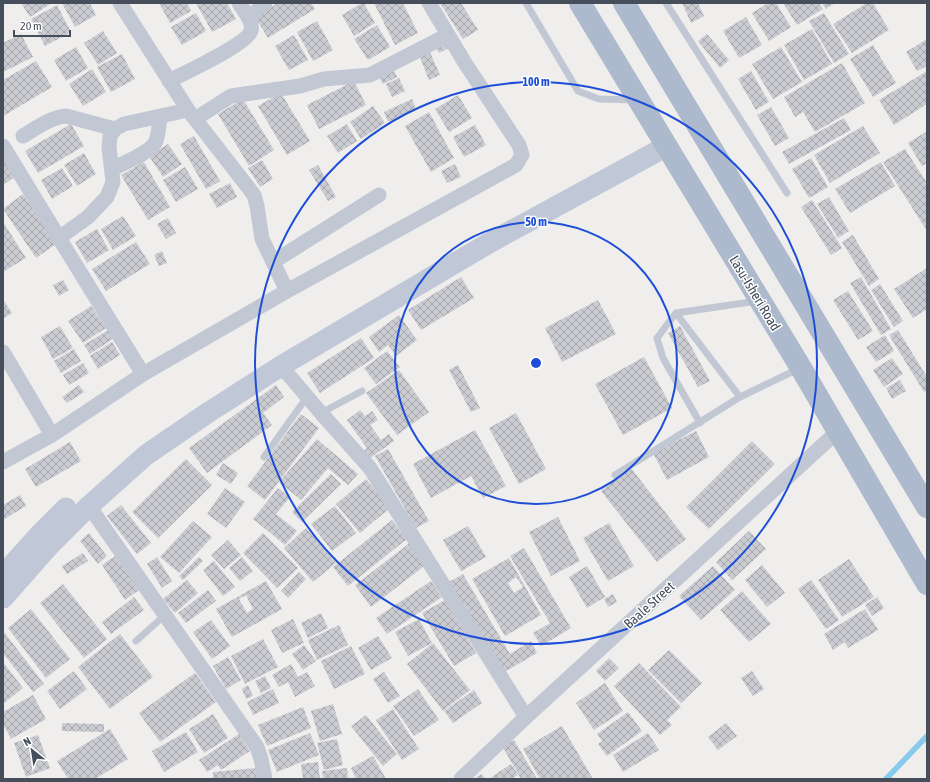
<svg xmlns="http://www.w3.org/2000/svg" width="930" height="782" font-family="'Asap Condensed',sans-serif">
<defs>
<pattern id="building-cross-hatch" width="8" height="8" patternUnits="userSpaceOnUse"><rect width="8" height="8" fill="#caccd2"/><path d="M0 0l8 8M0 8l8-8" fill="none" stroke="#a6a8ad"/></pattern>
</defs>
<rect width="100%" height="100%" fill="#f0eeed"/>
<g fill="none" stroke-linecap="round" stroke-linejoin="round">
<path stroke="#87caec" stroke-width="5.5" d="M886 779 927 736"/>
</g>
<path fill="url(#building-cross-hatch)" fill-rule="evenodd" d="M21 3H52L30 17Z
M62 3H90L96 15 75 27Z
M159 3H187L191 11 170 23Z
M196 3H227L236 19 212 32Z
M278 3H311L315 9 268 38 255 17Z
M362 3H364L375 23 354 36 342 15Z
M374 3H403L418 33 395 45Z
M440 3H461L478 30 463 39Z
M682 3H698L704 16 691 23Z
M768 3H776L791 27 769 41 752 13Z
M783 3H819L823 9 797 25Z
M822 3H835L826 9Z
M867 3H873L889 30 852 53 833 24Z
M57 5 71 32 45 46 31 19Z
M196 13 206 31 182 45 171 27Z
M824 13 849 54 834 63 809 21Z
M746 17 762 45 739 58 723 31Z
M317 21 333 50 313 61 297 32Z
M377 25 390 47 368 60 354 39Z
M812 29 832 64 804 80 784 45Z
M103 31 117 53 98 65 84 43Z
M21 34 33 57 3 72V43Z
M707 34 729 60 720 68 698 41Z
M294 35 308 60 289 70 275 46Z
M431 38 453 46 439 53Z
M927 39V66L917 71 906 52Z
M873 45 896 83 873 97 850 59Z
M76 47 88 68 66 81 54 60Z
M781 47 802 82 773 99 752 64Z
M429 50 440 75 429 80 419 55Z
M122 54 135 79 111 92 97 67Z
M36 61 52 87 5 115 3 112V80Z
M842 63 865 103 815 132 803 112 795 117 784 97Z
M92 69 106 92 83 106 69 84Z
M393 69 397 77 383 84 379 77Z
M751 71 769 102 756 110 738 79Z
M927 71V104L894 125 879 100Z
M399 78 405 91 392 97 386 84Z
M354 81 366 105 319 129 307 105Z
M281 93 310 141 287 155 258 106Z
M458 95 472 118 449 132 435 109Z
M243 99 274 150 249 166 218 114Z
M412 99 416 109 388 122 384 112Z
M373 106 385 123 361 139 350 122Z
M771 107 789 138 775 146 757 115Z
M429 112 454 158 431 172 405 126Z
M844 118 851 130 789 164 782 152Z
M71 124 84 146 38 173 25 151Z
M347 124 357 141 338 153 327 136Z
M475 125 486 145 464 157 453 137Z
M863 126 880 153 830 183 814 155Z
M927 131V163L922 166 908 143Z
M194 136 220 181 206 189 180 144Z
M168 144 182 164 163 177 149 156Z
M905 149 927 183V231L883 162Z
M84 153 96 174 77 186 64 165Z
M3 156 15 177 3 185Z
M811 158 828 187 809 198 792 169Z
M262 160 273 179 260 187 248 168Z
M144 162 170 207 148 220 121 175Z
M881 162 895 186 850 213 835 189Z
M455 164 461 177 447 183 441 171Z
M318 165 336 197 328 201 309 170Z
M185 167 198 189 176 202 163 180Z
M62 168 73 186 52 199 41 180Z
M230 183 237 197 217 208 209 194Z
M23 194 56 244 36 258 3 209Z
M829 197 849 231 838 238 817 204Z
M812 200 842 248 831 255 801 207Z
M123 216 136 236 113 250 101 229Z
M168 218 176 233 166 239 157 224Z
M3 222 26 258 3 272Z
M97 229 109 250 87 263 75 242Z
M853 235 879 279 869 286 842 242Z
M136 242 150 264 106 291 92 269Z
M162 251 167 263 159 266 154 255Z
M927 268V309L913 318 894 289Z
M461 277 474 298 421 330 408 310Z
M861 277 891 329 881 335 850 283Z
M63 280 69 290 59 296 53 285Z
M880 284 903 321 894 327 871 290Z
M848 291 873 331 858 340 833 300Z
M3 299 12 313 3 319Z
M598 300 616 334 562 362 545 328Z
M91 306 106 328 83 343 68 321Z
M399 315 417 340 396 356 388 345 379 352 369 337Z
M60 326 73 348 53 359 41 337Z
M680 326 710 381 698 387 668 333Z
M108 330 113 339 90 354 84 345Z
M898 330 927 377V390L924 392 889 335Z
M885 335 894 351 876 362 866 347Z
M361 338 374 358 320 393 307 373Z
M112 342 120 355 98 369 90 356Z
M74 349 81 361 61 373 54 361Z
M387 351 400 367 376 384 364 368Z
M644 357 672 408 623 435 595 384Z
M892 358 903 374 884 387 873 370Z
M83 363 89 373 69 385 63 375Z
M458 365 480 408 471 412 449 370Z
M399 370 429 412 397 435 366 393Z
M900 380 906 391 892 399 886 388Z
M79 385 84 392 67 403 62 397Z
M276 385 284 397 263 413 272 425 207 473 189 448Z
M360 410 365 416 372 411 378 420 370 425 381 440 389 434 394 441 369 459 363 451 367 448 347 420Z
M516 413 546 469 519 484 489 428Z
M301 414 319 428 265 500 247 486Z
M475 430 506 486 483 498 471 476 431 498 413 464Z
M696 431 709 457 667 480 653 453Z
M317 439 358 474 348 485 328 468 301 500 279 482Z
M752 441 775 464 709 529 686 507Z
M70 442 81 461 36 487 25 469Z
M388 449 429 521 416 528 375 456Z
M186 459 212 485 158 538 132 512Z
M223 463 238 473 231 484 216 475Z
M631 468 686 539 657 562 601 491Z
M331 474 341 484 302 522 292 512Z
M366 479 390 508 360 533 336 504Z
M225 488 245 502 226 528 207 514Z
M278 488 290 497 276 514 297 531 285 545 253 519Z
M20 495 26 506 3 520V505Z
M121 505 151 543 137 554 107 516Z
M335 506 356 533 332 551 311 524Z
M558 517 580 561 551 576 529 532Z
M392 520 407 539 348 586 333 567Z
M193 521 212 537 179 573 160 557Z
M609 523 634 566 608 581 583 538Z
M468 526 486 557 461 571 443 540Z
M306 528 336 563 313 582 284 548Z
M749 531 766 549 732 580 716 562Z
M89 533 107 556 98 564 80 541Z
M263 533 298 568 277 588 243 553Z
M228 540 241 555 224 569 211 555Z
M411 542 427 564 371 607 355 585Z
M524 548 571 628 541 646 533 633 550 623 510 556Z
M83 553 88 561 67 574 62 566Z
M115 556 139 590 125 600 102 565Z
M157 557 172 581 162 588 147 564Z
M199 557 203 561 183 580 179 576Z
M242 557 253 571 240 581 229 568Z
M509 558 541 615 505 636 472 579ZM516 577 523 587 514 593 508 583Z
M849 559 874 597 842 617 818 580Z
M214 561 235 587 223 596 203 570Z
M762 565 785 593 767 607 745 580Z
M587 566 605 597 587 608 569 577Z
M713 566 735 590 701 620 679 596Z
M299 572 306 579 288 598 281 591Z
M463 574 510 654 531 641 537 653 501 674 447 583Z
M187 580 198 593 175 613 163 599Z
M811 580 839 620 826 629 798 589Z
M266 581 282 609 232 637 216 609ZM246 595 253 609 247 613 239 599Z
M431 581 442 597 387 634 376 618Z
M63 584 107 639 84 658 40 603Z
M208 590 216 601 186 623 178 613Z
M742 591 771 624 749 642 720 610Z
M613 594 617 602 608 607 604 599Z
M134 597 144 610 111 634 102 622Z
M877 597 884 608 872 616 865 605Z
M445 600 476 653 454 666 422 613Z
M31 609 70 659 46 678 8 628Z
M865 609 878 630 848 648 845 642 833 650 824 634Z
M321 613 328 628 308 638 301 623Z
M293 619 304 643 282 653 271 630Z
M419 619 432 643 408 656 395 632Z
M211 620 230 646 212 659 193 632Z
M339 625 348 645 317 660 308 640Z
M4 632 44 684 33 692 3 653V633Z
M120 634 153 677 110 709 78 667Z
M378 636 392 658 371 670 358 648Z
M263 639 278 667 245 684 231 656Z
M433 643 470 690 443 711 407 664Z
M304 645 316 661 303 670 292 654Z
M351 646 365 674 334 689 321 661Z
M669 650 702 683 681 703 648 670Z
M228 657 241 680 226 689 213 666Z
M609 658 619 668 605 681 596 671Z
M3 662 23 688 3 704Z
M639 663 681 707 667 720 672 725 660 735 614 686Z
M291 664 298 677 307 672 315 686 295 697 288 682 279 687 272 675Z
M74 671 87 689 60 709 47 691Z
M752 671 764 689 753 696 741 678Z
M384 672 400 696 388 703 373 679Z
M195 673 216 702 160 742 139 713Z
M265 676 271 688 261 693 255 681Z
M605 683 623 711 594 730 576 703Z
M248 685 253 696 246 699 242 689Z
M273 689 279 703 253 715 247 702Z
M418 689 439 720 414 736 393 706Z
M474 690 482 703 453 723 444 711Z
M33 695 46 719 11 739 3 724V712Z
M333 704 342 734 320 741 311 711Z
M303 707 311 728 267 746 258 725Z
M393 709 419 749 402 760 376 720Z
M628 712 642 731 607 756 598 744 602 741 597 734Z
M213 714 228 738 204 753 189 729Z
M366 715 397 754 383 766 351 726Z
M62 723 104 724V732L62 731Z
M726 723 737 736 718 750 708 737Z
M562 726 593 779H540L523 749Z
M110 729 128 759 95 779H68L57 761Z
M186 732 198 752 164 772 152 751Z
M310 733 319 755 277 772 268 750Z
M648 733 659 750 623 772 613 755Z
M239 734 250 751 221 770 218 765 207 772 199 760Z
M38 735 50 768 26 777 14 743Z
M337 739 343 765 324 770 317 743Z
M514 740 537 779H521L502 746Z
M373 756 386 779H356L351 768Z
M318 762 320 779H303L301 764Z
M511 764 518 775 512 779H491L490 778Z
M256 768 257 779H213V772Z
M347 768 348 779H323L322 771Z
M482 774 485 779H474Z"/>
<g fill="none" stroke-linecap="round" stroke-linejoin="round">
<path stroke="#c1c8d3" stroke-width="7" d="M526 3 578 91 599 99 635 100
M666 3 787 193
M676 313 740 397
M321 413 362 391
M700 423 663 358 657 338 676 313 757 301
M264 457 307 397
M615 475 740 397 798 369
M136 641 165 615"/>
<path stroke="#c1c8d3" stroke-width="15" d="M120 3 188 110 254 195 257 206 262 239 287 291
M249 18 265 3
M169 81C184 73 246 45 251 31 254 22 243 10 239 3
M195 119 231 96 300 86 324 79 370 75 448 35
M23 136C36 128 51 117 66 116L115 129
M3 146 59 238 143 374
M112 169C123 163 148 154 155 143 159 136 159 124 160 116
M59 238 88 217 107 197 113 182 109 147 110 136 115 129 124 124 188 110
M273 262 379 195
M3 352 52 435
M281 366 321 413 370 468 526 717
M3 462 52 435 143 374 287 291 516 165 522 155 519 145 465 63 429 3
M89 506 257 747 261 759 265 779
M461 779 526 717 838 431"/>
<path stroke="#c0c8d7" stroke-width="21" d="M3 575 39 535 66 508
M3 598 48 547 89 506 146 455 209 412 281 366 489 243 667 146"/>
<path stroke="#adb9cd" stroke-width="22" d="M580 3 801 368 927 584
M624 3 927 507"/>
</g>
<g fill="none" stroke="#1d4ed8" stroke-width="2">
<circle cx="536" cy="363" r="141"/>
<circle cx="536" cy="363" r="281"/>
</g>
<g text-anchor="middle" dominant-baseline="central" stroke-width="3" stroke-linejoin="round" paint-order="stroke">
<g font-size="14" fill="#464e5b" stroke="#fff">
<text transform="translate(755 293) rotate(59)">Lasu-Isheri Road</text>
<text transform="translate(649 605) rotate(-42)">Baale Street</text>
</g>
</g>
<circle cx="536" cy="363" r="6" fill="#1d4ed8" stroke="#fff" stroke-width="2"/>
<g font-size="12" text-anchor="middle" font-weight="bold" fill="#1d4ed8" stroke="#fff" stroke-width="3" stroke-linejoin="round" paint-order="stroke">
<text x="536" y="86">100 m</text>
<text x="536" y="226">50 m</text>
</g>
<rect width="930" height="782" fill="none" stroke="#464e5b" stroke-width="8"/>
<g transform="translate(32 750) rotate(330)" stroke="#ffffff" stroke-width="3" paint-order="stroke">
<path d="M0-3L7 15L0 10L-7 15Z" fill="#464e5b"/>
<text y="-6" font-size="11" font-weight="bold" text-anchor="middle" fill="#464e5b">N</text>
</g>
<path d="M14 30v6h56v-6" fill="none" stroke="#464e5b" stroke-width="2"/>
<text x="20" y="30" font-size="12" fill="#464e5b" stroke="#ffffff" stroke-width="3" paint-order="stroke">20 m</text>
</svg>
